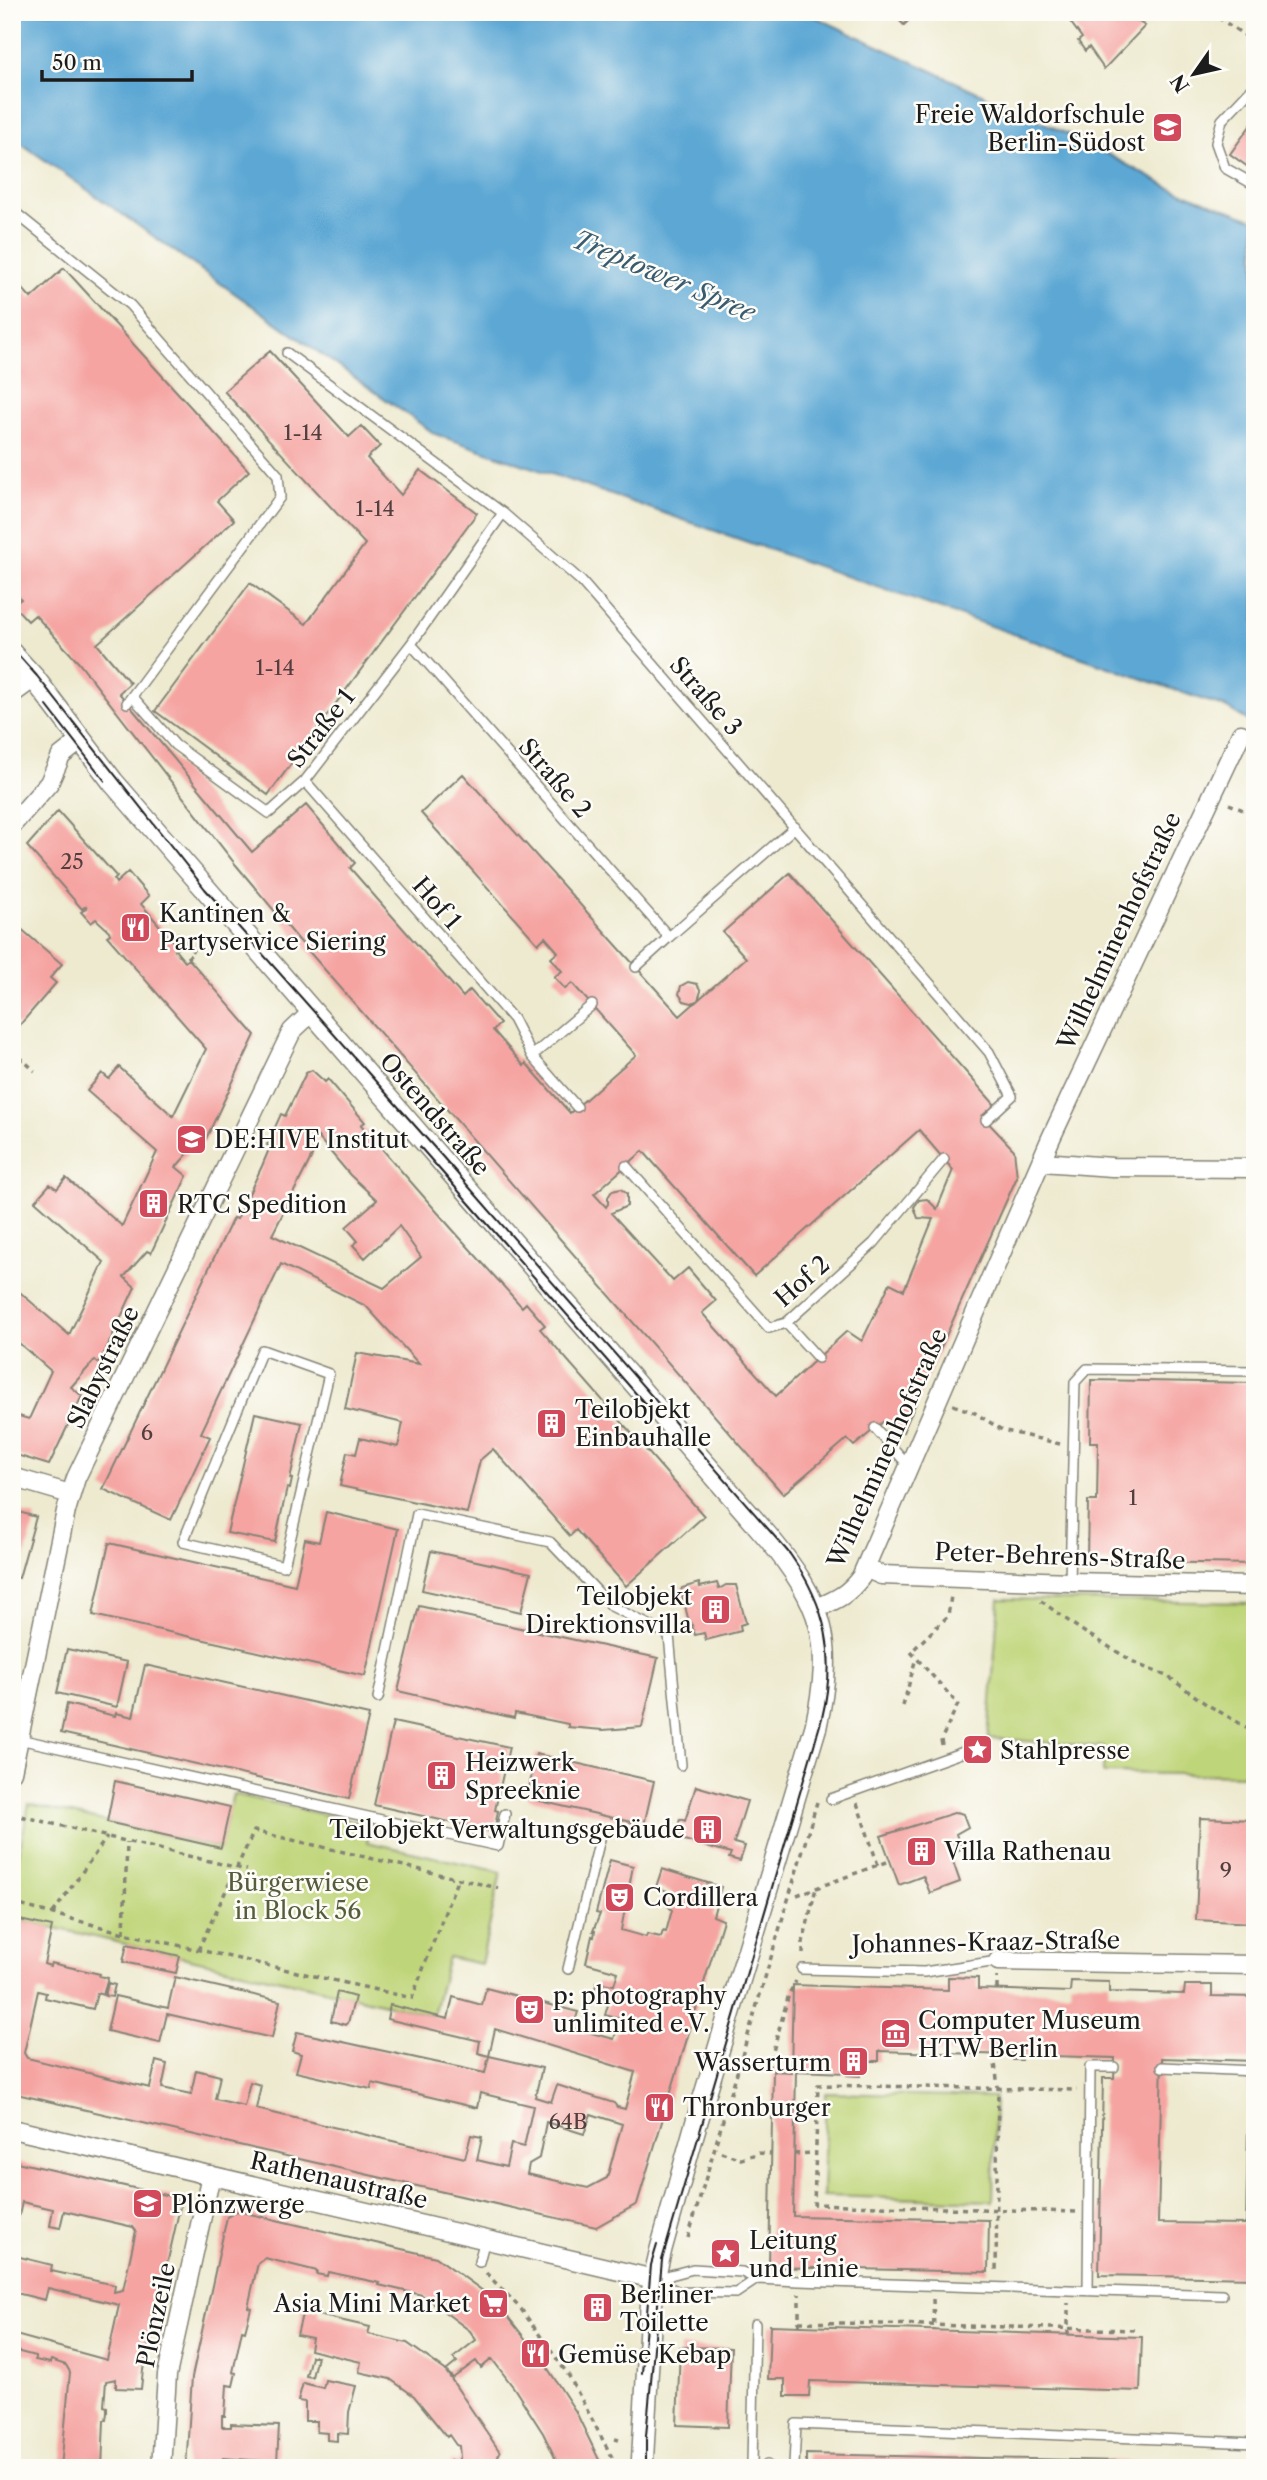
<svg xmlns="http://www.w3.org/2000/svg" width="1267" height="2480" font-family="'Libre Caslon Text',serif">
<rect width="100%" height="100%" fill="#fdfcf7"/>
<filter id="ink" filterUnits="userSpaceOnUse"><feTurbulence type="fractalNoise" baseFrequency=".0143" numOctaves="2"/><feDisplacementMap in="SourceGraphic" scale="14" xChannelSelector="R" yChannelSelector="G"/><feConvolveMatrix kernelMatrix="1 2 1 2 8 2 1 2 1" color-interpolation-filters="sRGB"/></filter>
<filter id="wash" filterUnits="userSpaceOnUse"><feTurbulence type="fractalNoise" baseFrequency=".00686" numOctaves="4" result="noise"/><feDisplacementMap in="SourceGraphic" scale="28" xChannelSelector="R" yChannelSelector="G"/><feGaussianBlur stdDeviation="1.57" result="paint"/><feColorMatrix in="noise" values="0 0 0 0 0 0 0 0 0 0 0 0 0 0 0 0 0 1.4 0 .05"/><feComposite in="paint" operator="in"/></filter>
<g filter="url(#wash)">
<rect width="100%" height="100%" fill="#eeead0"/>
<path fill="#bfd579" stroke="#6e784a" stroke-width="2" d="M999 1599 1255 1603V1775L1103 1773 1104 1747 988 1738Z
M233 1794 371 1825 367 1842 501 1872 481 1964 448 1957 433 2015 12 1918V1888L29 1804 220 1848Z
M826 2093 995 2097 993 2201 823 2196Z"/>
<path fill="#5ca7d4" stroke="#3c6278" stroke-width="2" d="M12 12H805L1085 142 1168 187 1255 220V725L1227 708 435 434 12 137Z"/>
<g id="blocks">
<path fill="#f5a4a2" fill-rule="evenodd" d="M891 12H917L904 25Z
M1070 12H1124L1145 26 1104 69 1089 47 1085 51 1078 41 1082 38 1066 16Z
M1255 119V172L1230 154Z
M64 268 249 471 217 501 234 520 97 644 130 683 119 693 252 852 306 805 355 863 350 868 463 997 470 990 500 1024 493 1030 524 1066 526 1063 570 1113 636 1055 572 983 565 989 554 977 562 971 551 958 558 952 545 937 538 944 421 813 463 774 680 1016 697 1001 692 1003 684 1001 679 994 681 986 688 982 697 984 701 991 698 1000 746 958 723 932 790 873 995 1105 982 1116 1014 1150 1017 1177 903 1432 884 1421 854 1446 847 1439 783 1494 298 939 236 865 78 662 35 615 28 621 13 605 21 599 12 589V277L31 298ZM919 1130 953 1170 937 1209 927 1199 919 1200 914 1207 918 1218 933 1219 904 1290 890 1283 862 1341 847 1331 776 1396 702 1313 716 1301 688 1268 673 1281 611 1213 627 1206V1194L621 1189 612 1191 608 1197V1204L606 1207 594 1194 643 1151 754 1276Z
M270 351 349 437 361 426 380 446 367 458 401 495 420 470 477 513 268 795 155 711 250 583 306 624 365 544 224 391Z
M58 811 117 877 114 880 116 883 128 872 149 896 141 904 178 947 175 950 185 962 189 959 255 1035 204 1143 200 1140 176 1167 187 1176 151 1253 147 1251 124 1277 135 1287 103 1356 98 1363 95 1360 71 1387 82 1396 49 1465 13 1454 16 1448 12 1447V1414L29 1419 51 1371 12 1337V1289L14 1287 69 1335 104 1262 35 1201 50 1184 57 1189 66 1178 122 1226 157 1152 87 1091 102 1073 109 1079 119 1067 173 1116 206 1049 107 936 110 934 109 931 96 919 91 923 81 912 87 908 86 906 82 909 27 846Z
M12 921 62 964 50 978 56 983 19 1026 12 1020Z
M312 1070 325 1082 328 1079 365 1122 361 1125 452 1229 522 1307 526 1303 545 1325 540 1329 704 1516 626 1586 576 1530 570 1536 493 1449 480 1460 467 1513 340 1486 347 1452 356 1454 360 1438 398 1447 403 1423 345 1409 357 1353 419 1364 366 1306 281 1264 201 1433 210 1437 171 1520 103 1489 233 1218 237 1219 262 1166 270 1147 267 1145 281 1114 285 1116 306 1073ZM318 1137 350 1175 377 1200 346 1227 358 1241 353 1245 365 1258 399 1226 421 1257 384 1288 272 1235 312 1156 315 1148 311 1143Z
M1091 1380 1255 1383V1564L1087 1561 1088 1501H1097L1098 1442H1090Z
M255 1413 302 1423 290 1479H292L290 1489 287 1488 275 1542 227 1533Z
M12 1510 36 1517 19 1578 12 1576Z
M326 1512 398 1529 365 1676 93 1615 109 1543 295 1585 305 1539 319 1542Z
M431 1551 531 1573 521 1612 422 1590Z
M699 1583 700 1587 717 1583 719 1589 726 1585H736L746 1623 740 1625 741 1631 706 1640 704 1633 695 1635 691 1622H689L683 1598 684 1594 682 1595 681 1591 682 1588Z
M419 1606 658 1658 642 1727 603 1730 568 1727V1724L515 1713 514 1718 398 1691Z
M67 1649 127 1662 117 1707 57 1693Z
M145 1665 369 1715 349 1799 61 1733 67 1704 115 1716 116 1713 133 1717Z
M393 1722 509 1747 495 1810 498 1811 494 1832 374 1805Z
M536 1754 654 1781 644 1825 527 1798Z
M115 1781 230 1807 221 1848 107 1822Z
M696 1786 747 1801 734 1843 745 1846 740 1861 729 1858 731 1853 713 1848V1849L675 1837 680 1819 685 1821Z
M957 1812 963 1814 968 1827 956 1834 961 1849 950 1853 960 1882 930 1893 923 1876 899 1885 881 1836Z
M1200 1818 1255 1820V1923L1196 1920Z
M610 1860 633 1866 621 1930 646 1937 647 1934 661 1937 663 1931 666 1932 672 1910 666 1904 668 1902 673 1901 675 1897 670 1892 656 1887 662 1869 721 1887 713 1916 723 1920 637 2204 596 2227 12 2093V1935L15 1919 52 1927 44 1964 50 1966 51 1963 100 1974 99 1976 108 1978 103 1995 97 1993 93 2009 45 1998 46 1993 38 1991 24 2053 27 2058 150 2088 156 2061 167 2064 162 2088 191 2094 196 2070 220 2076 215 2099 244 2106 250 2082 261 2085 256 2109 465 2158 471 2135 482 2137 477 2160 506 2167 511 2144 524 2147 533 2106 480 2093 477 2108 372 2083 371 2089 296 2072 301 2054 292 2051 297 2032 485 2073 489 2056 542 2068 535 2097 551 2102 557 2085 614 2103 617 2107 625 2109 635 2072 495 2029 489 2056 478 2053 480 2041 387 2019 390 2005 448 2019 453 1997 482 2005 486 1988 578 2012 573 2028 614 2039 620 2019 605 2015 608 2005 592 1998 597 1982 614 1985 618 1972 586 1963 592 1936 594 1937 595 1931H593L600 1914 596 1913ZM591 2114 622 2124 607 2178 588 2188 527 2174 529 2164 539 2158 546 2122 584 2134Z
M127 1944 180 1956 176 1973 123 1962Z
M175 1977 280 2001 272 2038 167 2014 160 2043 107 2031 115 1996 168 2008Z
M948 1977 978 1978V1989L1070 1992 1071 1981 1109 1982V1992L1184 1994 1185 1985H1212V1996L1255 1997V2061L1162 2058 1158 2223 1246 2224 1249 2079 1255 2080V2278L1099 2275 1103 2078H1114L1115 2058 1022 2055V2060H1013V2055L879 2051V2061H865V2050H861L860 2076 847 2075V2073L796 2071 793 2216 989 2220 988 2272 769 2267 773 2071 791 2072 793 1985 948 1990Z
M108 1983 115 1985 112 1997 105 1996Z
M337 1992 355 1997 348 2023 346 2025 331 2021Z
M12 2161 174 2197 180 2207 143 2370 141 2389 116 2388V2379L106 2381 104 2406 107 2407V2413L106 2420H104L102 2468H61L70 2372 66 2365 51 2360 50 2363 35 2360V2356L12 2350V2334L107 2360 119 2305 48 2288 45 2300 12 2292V2255L52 2265 51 2271 115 2285 114 2292 123 2290 136 2231 133 2227 64 2211 60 2228 50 2226 53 2209 22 2202 19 2216 12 2217Z
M237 2211 436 2257 494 2299 545 2364 576 2412 603 2468H560L543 2433 514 2388 492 2359 481 2368 476 2361 453 2378 446 2371 457 2362 453 2358 476 2340 470 2331 422 2295 379 2285 380 2283 328 2272 327 2276 316 2274 317 2271 265 2258 258 2263 248 2307 251 2308 245 2331 242 2330 233 2372 236 2373 233 2386 227 2385 225 2416H222V2427H231V2424L279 2426 277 2462 223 2458V2468H186L192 2377 227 2217Z
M592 2303 603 2304 602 2312 592 2311Z
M304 2306 319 2310 318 2315 370 2327 368 2334 407 2343 445 2370 500 2452 492 2468H451V2461L457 2463 460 2457 459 2446 456 2445 449 2435 447 2437 414 2396 390 2379 359 2372 361 2362 310 2350 312 2338 297 2335Z
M770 2325 1142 2337 1140 2391 810 2381 809 2396H785V2379H768Z
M680 2347 731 2348 728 2427 677 2425Z
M311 2356H317L312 2377 306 2376Z
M325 2380 356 2386 349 2412 348 2434 337 2433V2441L327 2440V2433L317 2432V2421H305V2402L298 2401 303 2383 323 2388Z
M806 2454 1255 2464V2468H806Z
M328 2464 358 2465 374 2466V2468H328Z"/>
</g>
</g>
<g filter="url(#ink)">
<use href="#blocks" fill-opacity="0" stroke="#858376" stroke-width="2"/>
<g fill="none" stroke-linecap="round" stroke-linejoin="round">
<defs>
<path id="service" d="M1255 85 1222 120 1216 143 1225 168 1255 185
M12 210 130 305 278 475 280 497 127 703
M287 353 503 513 581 581 989 1052 1012 1096 986 1120
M411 644 669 937 795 827
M132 696 175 745 269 813 305 781 411 644 503 513
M305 781 513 1019 532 1056 577 1107
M636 967 669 937
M532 1056 592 1005
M626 1166 769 1328 786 1323 874 1243 944 1159
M786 1323 818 1358
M262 1350 329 1374 284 1566 183 1542Z
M875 1428 909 1466
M1070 1582 1075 1382 1087 1369 1255 1371
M378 1698 417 1514 550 1542 611 1606 669 1635 681 1765
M19 1739 498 1846 505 1814
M831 1799 972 1749
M568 1969 601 1835
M802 1969 924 1972 998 1961
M1162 2067 1255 2071
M479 2262 485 2239
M655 2279 693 2269 742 2272 757 2279 799 2281 1222 2295
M655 2280 679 2292 736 2293 757 2279
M1088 2291 1090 2067H1114
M752 2464 755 2324
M794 2465 796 2424 1255 2443
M767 2468V2465"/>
<path id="minor" d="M12 694 34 678
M12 825 49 783 61 756 80 741
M1042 1162 1112 1167 1255 1168
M12 1477 70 1494
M865 1568 881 1575 1070 1582 1255 1586
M815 1609C835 1600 847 1596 861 1577L1051 1138 1241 734
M12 1772 66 1511 76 1478 292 1031 312 1012
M998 1961 1255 1965
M12 2129 654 2279
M161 2468 167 2375 211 2175"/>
<path id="tertiary" d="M12 654 34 678 113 782 768 1537C823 1604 835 1640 816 1726L694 2131 661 2249 654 2279 651 2309 642 2468"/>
</defs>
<use href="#service" stroke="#858376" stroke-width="12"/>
<use href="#minor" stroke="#858376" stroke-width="21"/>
<use href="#tertiary" stroke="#858376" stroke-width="24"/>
<path stroke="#858376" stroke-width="3.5" stroke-dasharray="5 5" stroke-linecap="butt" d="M1210 12 1247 37 1255 47
M1247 37 1255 36
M1229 804 1255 815
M177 933 194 952 186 959
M12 1050 35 1071
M953 1405 975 1413 1002 1430 1060 1444
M1041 1601 1081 1630 1139 1665 1169 1677 1206 1704 1255 1732
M903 1706 916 1658
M942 1745 941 1740 958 1704 911 1652 948 1616 951 1596
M857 1803 878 1865 890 1861
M12 1814 247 1870
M797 1895 878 1865
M12 1903 124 1933 412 1998 458 1878
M53 1913 107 1837
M124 1933 127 1842
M198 1950 254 1831 498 1888
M803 1954V1942L816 1888
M997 1989V1977
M994 2055 998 2087 996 2273
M768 2069 789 1994 796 1981
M721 2152 741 2159 759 2153 771 2154
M794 2154 816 2153
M1076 2212 814 2204 818 2085 1077 2090
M688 2238 817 1802
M486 2273 521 2309 569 2376 614 2461
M933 2299 934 2330
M799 2322 1135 2330
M799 2326V2294
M1068 2335V2303
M615 2439 619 2440"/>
<use href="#service" stroke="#fff" stroke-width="9"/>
<use href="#minor" stroke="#fff" stroke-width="18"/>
<use href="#tertiary" stroke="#fff" stroke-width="21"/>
<path stroke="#1c1c1c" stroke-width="2" d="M12 648 37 676 205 889 441 1155 790 1554C827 1607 837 1656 822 1718L662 2260 646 2436V2468
M47 706 105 781
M420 1147 653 1413
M642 2373 651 2265 657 2245"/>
</g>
</g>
<defs>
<symbol id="school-square" viewBox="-11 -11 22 22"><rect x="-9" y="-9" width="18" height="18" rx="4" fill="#d1495b" stroke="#fdfcf7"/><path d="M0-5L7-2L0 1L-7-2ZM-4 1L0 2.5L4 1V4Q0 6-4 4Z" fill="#fff"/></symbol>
<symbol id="restaurant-square" viewBox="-11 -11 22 22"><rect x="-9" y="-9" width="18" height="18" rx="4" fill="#d1495b" stroke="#fdfcf7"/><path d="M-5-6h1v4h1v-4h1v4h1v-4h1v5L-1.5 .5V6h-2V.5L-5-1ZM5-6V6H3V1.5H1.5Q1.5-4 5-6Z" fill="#fff"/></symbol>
<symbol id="university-square" viewBox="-11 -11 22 22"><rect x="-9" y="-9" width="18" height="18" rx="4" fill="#d1495b" stroke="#fdfcf7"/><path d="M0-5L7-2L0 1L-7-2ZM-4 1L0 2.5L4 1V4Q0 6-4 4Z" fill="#fff"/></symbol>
<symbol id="building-square" viewBox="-11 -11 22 22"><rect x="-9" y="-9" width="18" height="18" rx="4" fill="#d1495b" stroke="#fdfcf7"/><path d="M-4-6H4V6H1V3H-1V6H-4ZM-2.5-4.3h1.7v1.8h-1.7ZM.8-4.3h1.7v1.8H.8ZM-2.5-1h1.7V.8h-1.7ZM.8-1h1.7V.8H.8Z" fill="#fff"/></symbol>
<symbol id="sight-square" viewBox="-11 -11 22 22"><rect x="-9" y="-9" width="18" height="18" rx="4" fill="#d1495b" stroke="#fdfcf7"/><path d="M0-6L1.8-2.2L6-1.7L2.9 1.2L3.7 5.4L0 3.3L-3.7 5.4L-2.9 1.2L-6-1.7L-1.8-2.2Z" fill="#fff"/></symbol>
<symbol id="theatre-square" viewBox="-11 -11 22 22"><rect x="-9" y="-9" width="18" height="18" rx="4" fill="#d1495b" stroke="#fdfcf7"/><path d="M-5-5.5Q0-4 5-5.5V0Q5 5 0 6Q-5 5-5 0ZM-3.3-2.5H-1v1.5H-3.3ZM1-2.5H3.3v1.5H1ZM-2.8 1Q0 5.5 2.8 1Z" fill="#fff"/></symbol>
<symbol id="museum-square" viewBox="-11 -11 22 22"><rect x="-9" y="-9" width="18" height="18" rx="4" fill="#d1495b" stroke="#fdfcf7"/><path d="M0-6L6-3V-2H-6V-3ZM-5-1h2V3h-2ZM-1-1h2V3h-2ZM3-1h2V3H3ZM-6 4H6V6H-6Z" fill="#fff"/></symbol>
<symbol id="supermarket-square" viewBox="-11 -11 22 22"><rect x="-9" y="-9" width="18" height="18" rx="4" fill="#d1495b" stroke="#fdfcf7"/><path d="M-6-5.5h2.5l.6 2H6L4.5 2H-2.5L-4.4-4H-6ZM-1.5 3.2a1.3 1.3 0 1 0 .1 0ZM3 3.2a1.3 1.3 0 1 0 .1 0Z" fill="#fff"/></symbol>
</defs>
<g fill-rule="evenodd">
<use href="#school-square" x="1150" y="110" width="35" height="35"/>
<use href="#restaurant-square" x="118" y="910" width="35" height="35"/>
<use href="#university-square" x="174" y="1122" width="35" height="35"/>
<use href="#building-square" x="136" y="1186" width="35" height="35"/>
<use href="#building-square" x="534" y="1406" width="35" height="35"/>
<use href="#building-square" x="698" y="1592" width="35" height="35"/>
<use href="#sight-square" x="960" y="1732" width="35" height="35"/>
<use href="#building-square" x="424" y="1758" width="35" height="35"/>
<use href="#building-square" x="690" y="1812" width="35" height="35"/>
<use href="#building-square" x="904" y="1834" width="35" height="35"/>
<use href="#theatre-square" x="602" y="1880" width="35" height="35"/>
<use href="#theatre-square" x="512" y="1992" width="35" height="35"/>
<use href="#museum-square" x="878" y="2016" width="35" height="35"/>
<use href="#building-square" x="836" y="2044" width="35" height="35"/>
<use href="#restaurant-square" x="642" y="2090" width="35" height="35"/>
<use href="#school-square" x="130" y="2186" width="35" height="35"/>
<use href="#sight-square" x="708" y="2236" width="35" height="35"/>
<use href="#supermarket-square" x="476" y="2286" width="35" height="35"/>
<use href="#building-square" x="580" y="2290" width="35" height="35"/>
<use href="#restaurant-square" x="518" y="2336" width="35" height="35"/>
</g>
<g text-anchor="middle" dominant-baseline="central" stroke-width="5" stroke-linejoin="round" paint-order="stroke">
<g font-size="21" fill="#523e3e">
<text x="303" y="432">1-14</text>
<text x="375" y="508">1-14</text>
<text x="275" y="667">1-14</text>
<text x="72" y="861">25</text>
<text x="147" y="1432">6</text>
<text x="1133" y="1497">1</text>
<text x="1226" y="1870">9</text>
<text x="568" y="2121">64B</text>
</g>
<g font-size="24" fill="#1c1c1c" stroke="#fdfcf7" text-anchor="start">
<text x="1145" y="114" text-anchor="end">Freie Waldorfschule<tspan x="1145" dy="28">Berlin-Südost</tspan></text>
<text x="159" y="913">Kantinen &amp;<tspan x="159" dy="28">Partyservice Siering</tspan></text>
<text x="214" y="1139">DE:HIVE Institut</text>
<text x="177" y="1204">RTC Spedition</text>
<text x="575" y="1409">Teilobjekt<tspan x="575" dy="28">Einbauhalle</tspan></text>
<text x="692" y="1596" text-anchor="end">Teilobjekt<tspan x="692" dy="28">Direktionsvilla</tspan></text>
<text x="1000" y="1750">Stahlpresse</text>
<text x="465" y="1762">Heizwerk<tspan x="465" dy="28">Spreeknie</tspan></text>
<text x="685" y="1829" text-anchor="end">Teilobjekt Verwaltungsgebäude</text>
<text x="944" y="1851">Villa Rathenau</text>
<text x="643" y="1897">Cordillera</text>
<text x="553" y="1995">p: photography<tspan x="553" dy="28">unlimited e.V.</tspan></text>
<text x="918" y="2020">Computer Museum<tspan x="918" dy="28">HTW Berlin</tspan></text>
<text x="831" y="2062" text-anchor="end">Wasserturm</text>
<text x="683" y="2107">Thronburger</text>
<text x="171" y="2204">Plönzwerge</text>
<text x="749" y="2240">Leitung<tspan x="749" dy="28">und Linie</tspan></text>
<text x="620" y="2294">Berliner<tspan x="620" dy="28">Toilette</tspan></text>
<text x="470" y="2303" text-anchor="end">Asia Mini Market</text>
<text x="558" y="2354">Gemüse Kebap</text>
</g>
<g font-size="24" fill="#1c1c1c" stroke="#fdfcf7">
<text transform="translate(706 696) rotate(49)">Straße 3</text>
<text transform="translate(321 728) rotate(-52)">Straße 1</text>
<text transform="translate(555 778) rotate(49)">Straße 2</text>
<text transform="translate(437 903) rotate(49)">Hof 1</text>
<text transform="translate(1119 931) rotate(-65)">Wilhelminenhofstraße</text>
<text transform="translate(435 1114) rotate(49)">Ostendstraße</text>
<text transform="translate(802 1281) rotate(-41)">Hof 2</text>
<text transform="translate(103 1367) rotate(-64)">Slabystraße</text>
<text transform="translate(887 1448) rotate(-66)">Wilhelminenhofstraße</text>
<text transform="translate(1060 1556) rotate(2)">Peter-Behrens-Straße</text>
<text transform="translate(986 1942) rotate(-1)">Johannes-Kraaz-Straße</text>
<text transform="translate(339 2180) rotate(13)">Rathenaustraße</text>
<text transform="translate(156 2315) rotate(-78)">Plönzeile</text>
</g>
<g font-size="24" fill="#555d3d" stroke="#fdfcf7">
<text x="298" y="1882">Bürgerwiese<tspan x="298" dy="28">in Block 56</tspan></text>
</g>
<g font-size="26" font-style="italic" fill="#395b6f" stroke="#fdfcf7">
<text transform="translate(664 276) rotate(23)">Treptower Spree</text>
</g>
</g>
<rect width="1267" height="2480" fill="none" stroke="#fdfcf7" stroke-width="42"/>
<g transform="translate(1194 74) rotate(236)" stroke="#fdfcf7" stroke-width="5" paint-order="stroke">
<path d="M0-5L12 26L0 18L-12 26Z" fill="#1c1c1c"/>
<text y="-10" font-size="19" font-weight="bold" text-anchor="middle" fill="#1c1c1c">N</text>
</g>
<path d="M42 70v10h150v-10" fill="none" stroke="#1c1c1c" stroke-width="3.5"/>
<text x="52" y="70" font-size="21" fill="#1c1c1c" stroke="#fdfcf7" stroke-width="5" paint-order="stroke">50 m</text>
</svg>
